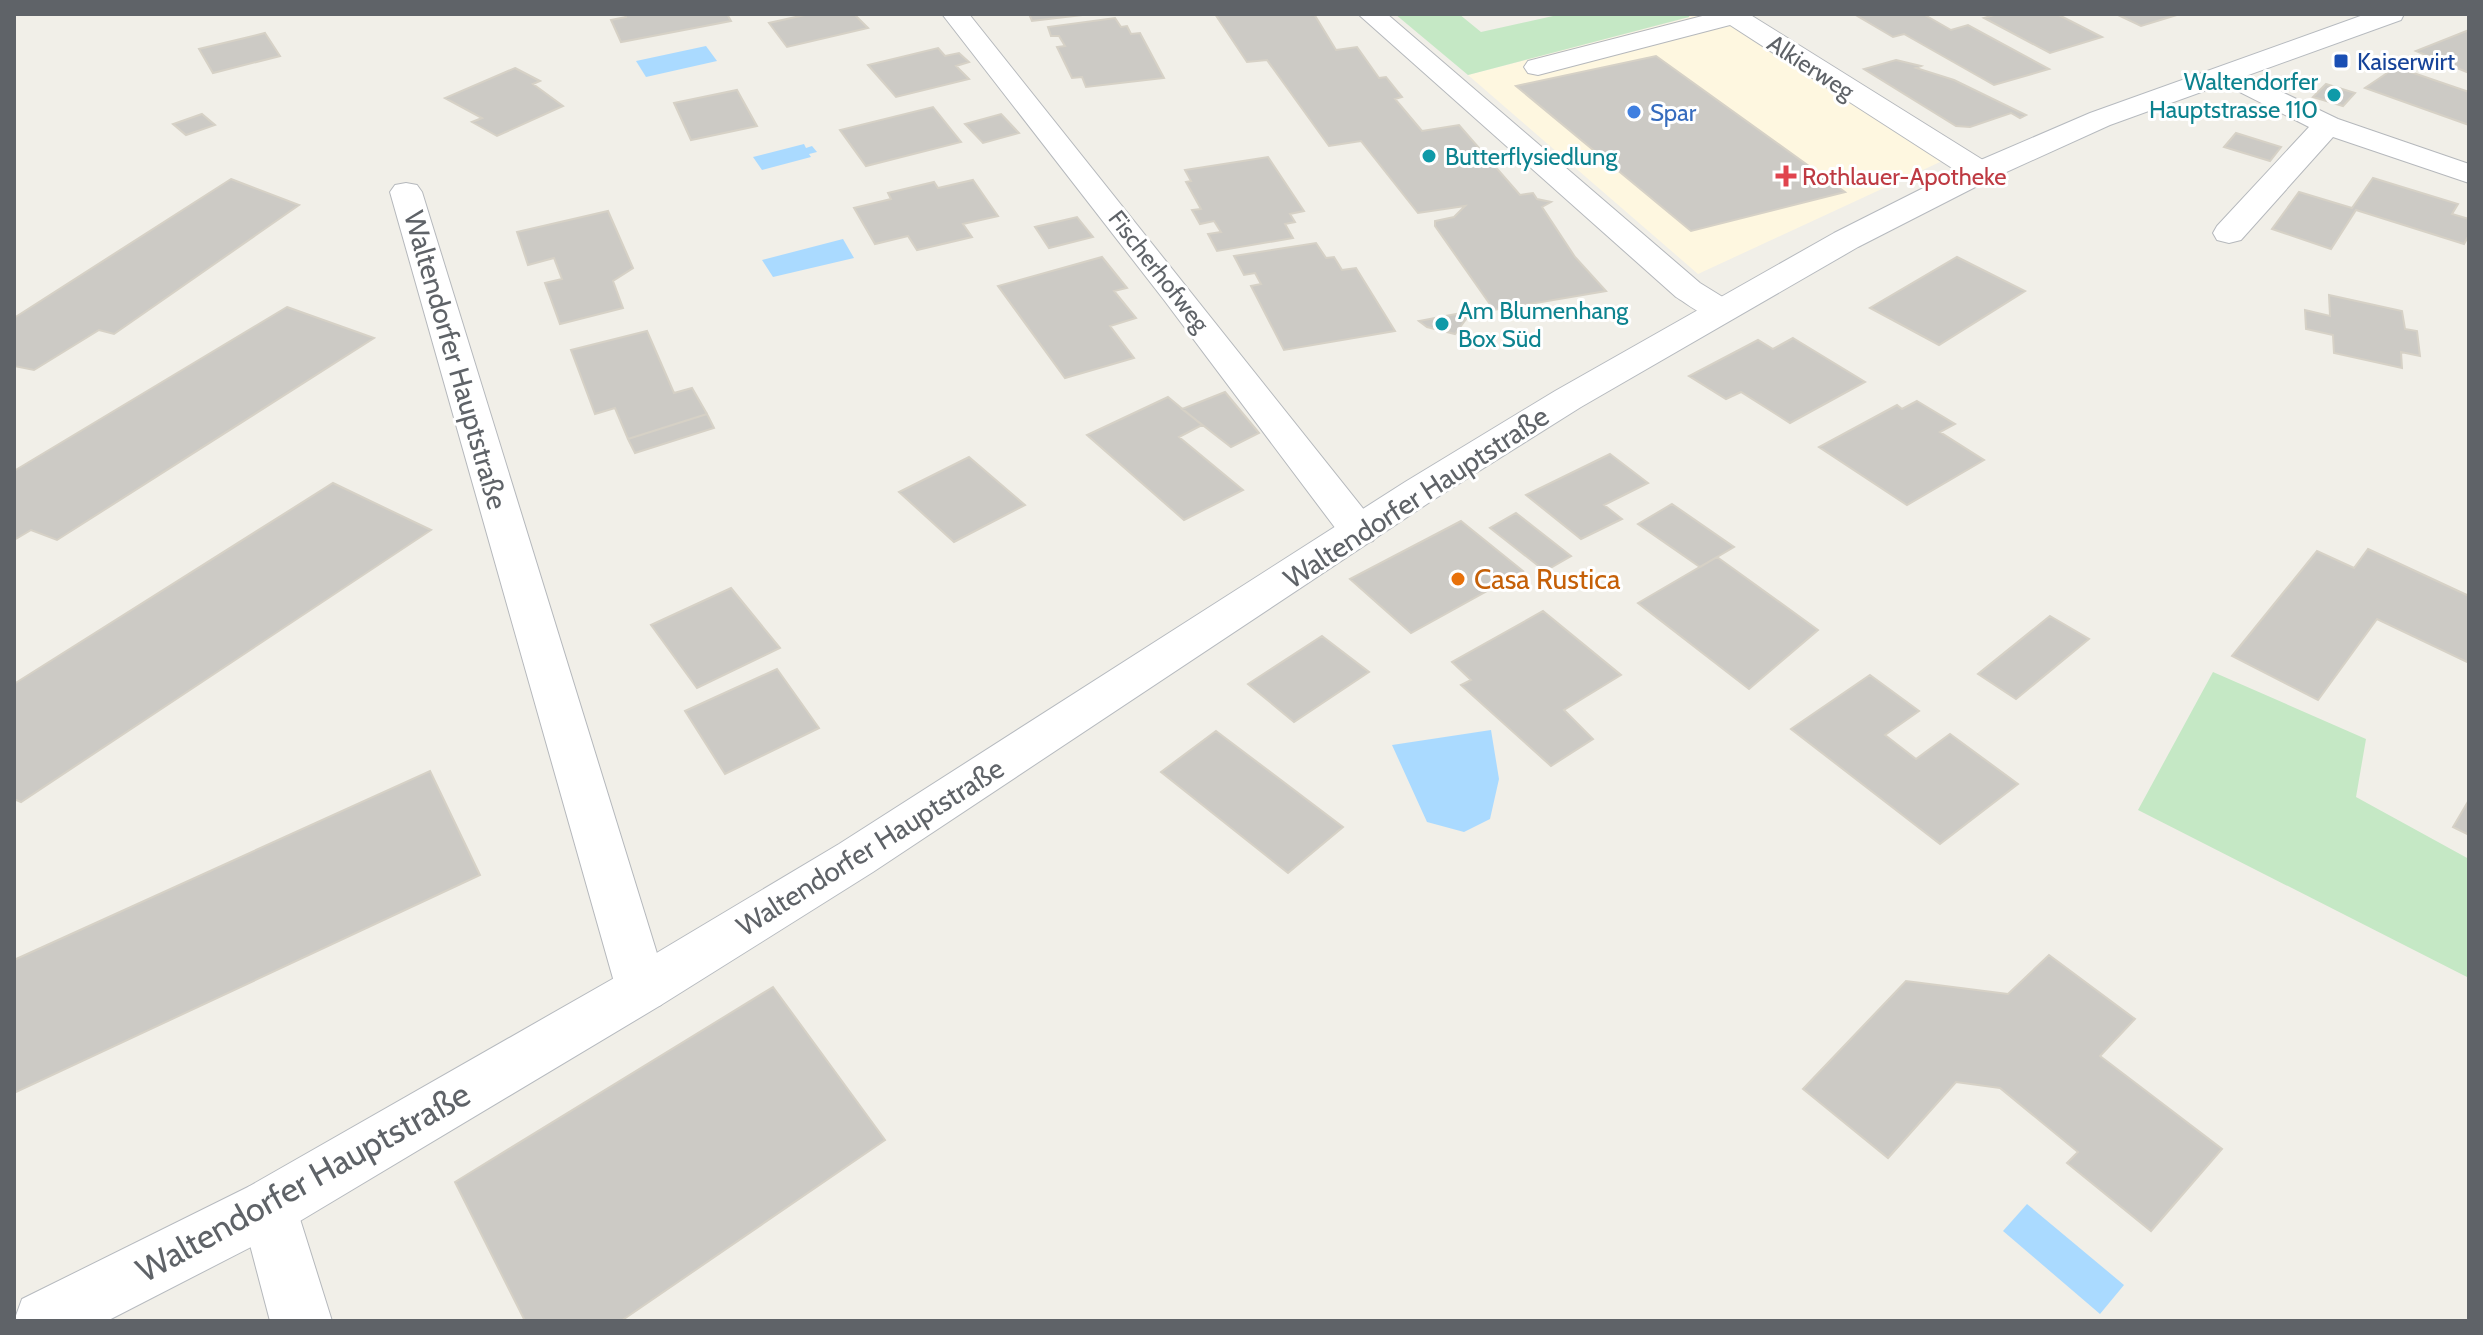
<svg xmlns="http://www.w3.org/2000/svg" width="2483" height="1335" font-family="Cabin,sans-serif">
<rect width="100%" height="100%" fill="#f1efe8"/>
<path fill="#fef7e0" d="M1690 14H1730L1953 156 1698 274 1468 75 1688 18Z"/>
<path fill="#c5e8c5" d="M1395 14H1459L1481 32 1562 14H1690L1689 17 1468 75Z
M2213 672 2366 739 2356 797 2469 859V978L2138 810Z"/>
<path fill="#aadaff" d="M706 46 717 61 646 77 636 61Z
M804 144 806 148 812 146 817 152 809 154 811 157 762 170 753 157Z
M843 239 854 258 773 277 762 260Z
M1491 730 1499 779 1490 819 1464 832 1427 822 1392 745Z
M2027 1204 2124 1285 2100 1314 2003 1231Z"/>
<path fill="#cccac5" stroke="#d6d1c6" stroke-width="2" d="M625 14H727L731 21 621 42 611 20 626 17Z
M809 14H854L868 28 787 47 769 23Z
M1029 14H1091L1032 21Z
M1215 14H1314L1336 50 1357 47 1379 78 1386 77 1402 97 1395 99 1422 131 1459 125 1520 195 1533 193 1537 199 1551 202 1542 207 1575 257 1606 291 1494 310 1435 226V221L1454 217 1465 206 1418 213 1361 141 1329 146 1267 60 1247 62Z
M1854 14H1923L1951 30 1968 25 2049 69 1994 85 1904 34 1893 37Z
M1991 14H2057L2102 37 2050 53 1984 18 1994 15Z
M2116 14H2180L2141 26Z
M1115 18 1121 27 1127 26 1131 34 1140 33 1164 78 1086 87 1082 77 1072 78 1057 47 1065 46 1059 36H1051L1048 27Z
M2469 30V73L2416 51Z
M265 33 280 56 213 73 199 49Z
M938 48 945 56 959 53 969 62 956 66 969 79 896 97 868 65Z
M1656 56 1845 192 1691 231 1516 86Z
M1896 60 1921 66 1916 68 1954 80 2026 115 2020 118 2011 113 1970 127 1956 126 1864 69Z
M2396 67 2469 92V125L2365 88Z
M515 68 540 81 533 84 563 106 497 136 472 122 482 118 445 98Z
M2326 84 2355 93 2343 106 2313 97Z
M737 90 757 126 691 140 674 103Z
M933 107 961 142 866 166 840 130Z
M202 114 215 125 186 135 173 124Z
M1001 114 1019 133 983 143 965 124Z
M2236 133 2281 147 2270 161 2224 147Z
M1268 157 1304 211 1290 214 1295 222 1285 224 1293 238 1217 251 1208 234 1221 232 1214 221 1200 224 1192 210 1201 209 1186 182 1191 181 1185 170Z
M2373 178 2458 204 2452 214 2469 219V235L2464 244 2356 210 2331 249 2272 229 2299 192 2352 208Z
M231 179 299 205 114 334 99 330 34 370 14 366V318Z
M973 180 998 216 963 224 972 237 917 250 908 236 875 244 854 208 891 199 888 193 934 182 938 188Z
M608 211 633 268 613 281 623 308 560 324 545 283 562 279 554 258 528 265 517 232Z
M1077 217 1093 237 1049 248 1035 227Z
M1316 243 1326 258 1334 257 1342 270 1356 268 1395 331 1284 350 1251 286 1261 284 1255 273 1244 275 1234 256Z
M1102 257 1127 288 1114 291 1136 318 1110 326 1134 358 1065 378 998 286Z
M1957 257 2025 291 1939 345 1870 308Z
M2329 295 2402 311 2405 329 2417 331 2420 356 2401 352 2402 368 2334 353 2333 335 2306 329 2305 310 2330 316Z
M287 307 374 338 57 540 31 530 14 540V471Z
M1472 311 1455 334 1427 327 1419 321Z
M647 331 674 393 692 388 707 414 628 439 615 408 595 414 571 350Z
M1793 338 1865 382 1790 423 1741 392 1726 399 1689 376 1758 340 1773 349Z
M1225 392 1259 433 1231 447 1182 409Z
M1168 397 1202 425 1179 437 1243 490 1184 520 1087 435Z
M1917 401 1955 424 1940 432 1984 460 1907 505 1819 447 1897 405 1902 409Z
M707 414 714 428 635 453 628 439Z
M1610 454 1648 483 1604 505 1622 519 1581 539 1526 495Z
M969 457 1025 505 954 542 899 492Z
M333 483 431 530 21 802 14 799V684Z
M1672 504 1734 547 1700 567 1638 524Z
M1516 513 1571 556 1545 571 1490 528Z
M1461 521 1523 571 1411 633 1350 579Z
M2368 549 2469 596V663L2377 619 2318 700 2232 656 2317 551 2354 568Z
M1717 557 1818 630 1749 689 1638 603Z
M731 588 780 648 697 688 651 625Z
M1543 611 1621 675 1564 710 1593 739 1551 766 1461 685 1471 680 1452 662Z
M2050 616 2089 639 2016 699 1978 674Z
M1322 636 1369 672 1294 722 1248 684Z
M777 669 819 728 725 774 685 711Z
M1870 675 1919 711 1885 735 1916 759 1950 734 2018 784 1940 844 1791 729Z
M1216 731 1343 827 1288 873 1161 772Z
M430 771 480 875 14 1093V960Z
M2469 800V835L2453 827Z
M2049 955 2135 1019 2100 1056 2222 1149 2151 1231 2067 1163 2078 1152 2000 1088 1956 1082 1888 1158 1803 1089 1906 981 2008 994Z
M773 987 885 1140 621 1321H525L455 1182Z"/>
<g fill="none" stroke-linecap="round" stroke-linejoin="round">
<defs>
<path id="street" d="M942 14H969L1373 521 1379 531 1373 541 1359 545 1345 541 1164 300Z
M1358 14H1387L1700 283 1734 304 1739 311 1734 318C1711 324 1695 309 1676 297Z
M1710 14H1749L1991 165 1996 172 1991 179 1980 181 1969 179 1730 25 1538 75 1528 73 1524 67 1528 61Z
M2228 66 2338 119 2469 164V183L2333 137 2241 240 2229 243 2217 240 2213 233 2217 226 2309 127 2218 81 2214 75 2218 69Z
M406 183 417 185 422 192 668 989 661 1005 642 1012 623 1005 616 989 390 192 395 185Z
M269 1179 290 1187 332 1321H270L240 1207 248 1187Z"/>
<path id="secondary" d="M2366 14H2404L2401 20 2110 125 1991 179 1858 247 1581 407 1433 500 873 872 661 1005 290 1227 107 1321H14L22 1299 248 1187 623 973 839 844 1405 482 1555 391 1834 233 1969 165 2090 113Z"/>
</defs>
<use href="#street" stroke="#b5b8bc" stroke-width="2"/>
<use href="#secondary" stroke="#b6babf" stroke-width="2"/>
<use href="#street" fill="#fff" fill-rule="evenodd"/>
<use href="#secondary" fill="#fff" fill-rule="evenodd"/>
</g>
<rect fill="#1a4fb4" stroke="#fff" stroke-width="3" x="2333" y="53" width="16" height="16" rx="4"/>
<g fill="#0f9aa8" stroke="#fff" stroke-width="3">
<circle cx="2334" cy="95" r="8"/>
<circle cx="1429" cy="156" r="8"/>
<circle cx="1442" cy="324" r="8"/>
</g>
<circle fill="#3f7fe0" stroke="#fff" stroke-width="3" cx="1634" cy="112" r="8"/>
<path fill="#e0444e" stroke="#fff" stroke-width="3" d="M1782 164h8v8h8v8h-8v8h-8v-8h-8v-8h8z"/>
<circle fill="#e8710a" stroke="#fff" stroke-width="3" cx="1458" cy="579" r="8"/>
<g text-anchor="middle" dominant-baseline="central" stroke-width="6" stroke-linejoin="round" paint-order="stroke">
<g font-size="24" fill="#164399" stroke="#fff" text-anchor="start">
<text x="2357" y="61">Kaiserwirt</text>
</g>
<g font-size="24" fill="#5f6368" stroke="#fff">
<text transform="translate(1811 67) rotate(33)">Alkierweg</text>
<text transform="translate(1159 271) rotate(52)">Fischerhofweg</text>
</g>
<g font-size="24" fill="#0d838f" stroke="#fff" text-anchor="start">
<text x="2318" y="81" text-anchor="end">Waltendorfer<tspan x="2318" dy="28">Hauptstrasse 110</tspan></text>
<text x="1445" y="156">Butterflysiedlung</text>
<text x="1458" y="310">Am Blumenhang<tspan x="1458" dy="28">Box Süd</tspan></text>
</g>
<g font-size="24" fill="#366cbe" stroke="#fff" text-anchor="start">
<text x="1650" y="112">Spar</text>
</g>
<g font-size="24" fill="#be3a42" stroke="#fff" text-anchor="start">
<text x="1802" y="176">Rothlauer-Apotheke</text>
</g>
<g font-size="28" fill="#5f6368" stroke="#fff">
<text transform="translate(456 360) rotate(74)">Waltendorfer Hauptstraße</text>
<text transform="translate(1416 497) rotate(-33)">Waltendorfer Hauptstraße</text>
<text transform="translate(870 847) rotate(-32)">Waltendorfer Hauptstraße</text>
</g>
<g font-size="28" fill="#c56008" stroke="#fff" text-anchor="start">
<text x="1474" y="579">Casa Rustica</text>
</g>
<g font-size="34" fill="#5f6368" stroke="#fff">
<text transform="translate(303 1182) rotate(-29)">Waltendorfer Hauptstraße</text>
</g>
</g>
<rect width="2483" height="1335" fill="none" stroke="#5f6368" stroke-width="32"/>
</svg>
